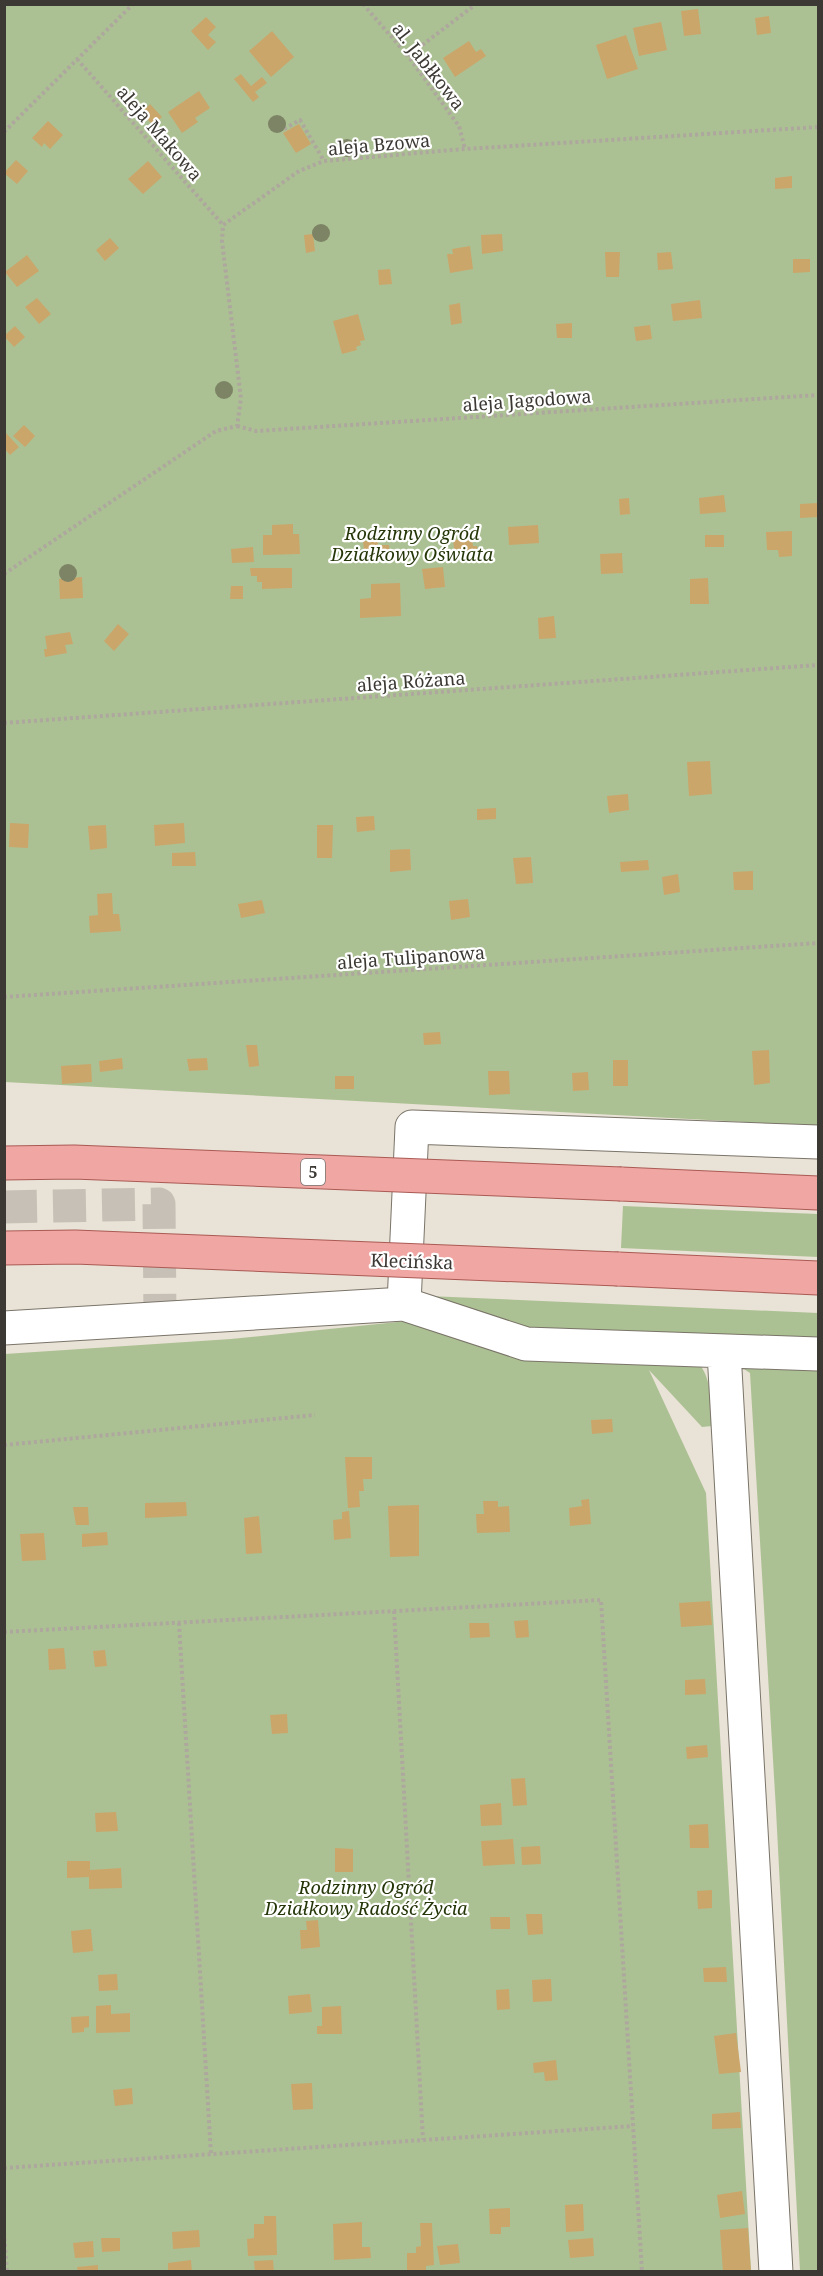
<svg xmlns="http://www.w3.org/2000/svg" width="823" height="2276" font-family="'Noto Serif',serif">
<rect width="100%" height="100%" fill="#e9e2d6"/>
<path fill="#acc193" d="M4 5H818V1126L5 1082Z
M623 1206 818 1214V1257L621 1248Z
M428 1296 818 1313V1342L539 1334Z
M407 1321 699 1364C713 1380 710 1406 712 1426L702 1427 649 1370 706 1493 751 2271 5 2272V1354L231 1339Z
M818 1365V2271H800L776 1810 750 1373 741 1367Z"/>
<path fill="#caa66b" d="M698 9 701 34 684 36 681 11Z
M769 16 771 33 757 35 755 18Z
M206 17 216 27 208 35 216 42 208 50 191 31Z
M661 22 667 50 639 56 633 28Z
M272 31 294 57 271 77 249 51Z
M626 35 638 69 607 79 596 45Z
M469 41 476 52 481 49 486 56 455 77 443 58Z
M241 74 251 86 262 77 267 83 255 92 259 97 253 102 234 79Z
M199 91 210 108 195 118 198 122 182 133 168 112Z
M150 104 162 117 153 125 141 113Z
M48 121 63 135 50 149 44 143 42 147 32 138Z
M299 124 311 144 296 153 283 133Z
M16 160 28 171 17 184 4 173Z
M148 161 162 177 143 194 128 179Z
M792 176V188L775 189V178Z
M313 234 315 251 306 253 304 235Z
M502 234 503 251 482 254 481 235Z
M110 238 119 248 105 261 96 250Z
M470 246 473 269 450 273 447 254H453L452 249Z
M605 252H620L619 277H606Z
M671 252 673 269 658 270 657 253Z
M27 255 39 271 17 287 5 272Z
M793 259H810V272L793 273Z
M390 269 392 284 379 285 378 270Z
M37 298 51 314 39 324 25 307Z
M700 300 702 318 673 321 671 304Z
M460 303 462 323 451 325 449 305Z
M358 314 365 340 360 341 361 345 356 347 357 350 342 354 333 321Z
M572 323V338H557L556 324Z
M650 325 652 339 636 341 634 327Z
M15 326 25 337 14 347 4 336Z
M24 425 35 436 25 447 13 436Z
M4 431 19 447 10 455 4 448Z
M724 495 726 512 700 514 699 498Z
M629 498 630 514 620 515 619 499Z
M818 503V517L800 518V504Z
M293 524V534H299L300 554 263 555V535H272V525Z
M538 525 539 543 509 545 508 527Z
M792 531V556L779 557 778 550H767L766 532Z
M705 535H724V547H705Z
M472 538 473 546H477L478 555 455 557 453 540Z
M363 541H378V545H389L390 558 365 559Z
M253 547 254 562 232 563 231 549Z
M622 553 623 573 601 574 600 554Z
M443 567 445 587 425 589 422 569Z
M250 568H292V588L262 589V582H257V576H251Z
M82 577 83 598 60 599 59 579Z
M708 578 709 604H690V579Z
M400 583 401 616 360 618V599L371 598V584Z
M231 586H243V599H230Z
M554 616 556 638 539 639 538 618Z
M118 624 129 634 114 651 104 641Z
M70 632 73 644 65 645 67 653 45 657 44 649H47L45 636Z
M710 761 712 794 689 796 687 762Z
M628 794 629 810 609 813 607 796Z
M496 808V819L477 820V809Z
M374 816 375 830 357 832 356 817Z
M10 823 29 824 28 848 9 847Z
M184 823 185 843 155 846 154 825Z
M106 825 107 848 90 850 88 826Z
M317 825H333L332 858H317Z
M410 849 411 870 390 872V850Z
M195 852 196 866H172V853Z
M531 857 533 883 516 884 513 858Z
M648 860 649 870 621 872 620 862Z
M753 871V890H734L733 872Z
M678 874 680 892 664 895 662 877Z
M112 893 113 914H119L121 931 90 933 89 916 98 915 97 894Z
M468 899 470 917 451 920 449 901Z
M262 900 265 913 241 918 238 904Z
M440 1032 441 1044 424 1045 423 1033Z
M246 1045H257L259 1066 249 1067Z
M769 1050 770 1083 754 1085 752 1051Z
M122 1058 123 1069 100 1072 99 1061Z
M207 1058 208 1070 189 1071 187 1059Z
M613 1060H628V1086H613Z
M91 1064 92 1082 62 1084 61 1066Z
M488 1071H509L510 1094 489 1095Z
M588 1072 589 1090 573 1091 572 1073Z
M335 1076H354V1089H335Z
M612 1419 613 1432 592 1434 591 1420Z
M345 1457H372V1479H363L364 1491H359L360 1507 348 1508Z
M589 1499 591 1524 570 1526 569 1508 582 1506 581 1500Z
M483 1501H498V1507L509 1506 510 1532 477 1533 476 1514H484Z
M186 1502 187 1516 145 1518V1503Z
M419 1505V1556L390 1557 388 1506Z
M73 1507H88L89 1525H76Z
M349 1511 351 1538 334 1540 333 1520 342 1519V1512Z
M259 1516 262 1553 246 1554 244 1518Z
M107 1532 108 1545 82 1547V1534Z
M44 1533 46 1560 22 1561 20 1534Z
M710 1601 712 1625 681 1627 679 1603Z
M528 1620 529 1637 516 1638 514 1621Z
M469 1623H489L490 1637 470 1638Z
M64 1648 66 1669 49 1670 48 1649Z
M105 1650 107 1666 95 1667 93 1651Z
M705 1679 706 1694 685 1695V1680Z
M287 1714 288 1733 272 1734 270 1715Z
M707 1745 708 1757 687 1759 686 1747Z
M525 1778 527 1805 513 1806 511 1779Z
M501 1803 502 1825 481 1826 480 1805Z
M116 1812 118 1831 96 1832 95 1813Z
M708 1824 709 1848H690L689 1825Z
M513 1839 515 1864 483 1866 481 1841Z
M540 1846 541 1864 522 1865 521 1847Z
M335 1848 353 1849V1872H335Z
M67 1861H90V1870L121 1868 122 1888 89 1889V1877L67 1878Z
M712 1890V1908L698 1909 697 1891Z
M526 1914H542L543 1934 528 1935Z
M490 1917H510V1929H491Z
M318 1920 320 1947 301 1949 300 1930H307L306 1921Z
M91 1929 93 1951 73 1953 71 1931Z
M726 1967 727 1982H704L703 1968Z
M117 1974 118 1990 99 1991 98 1975Z
M551 1979 552 2001 533 2002 532 1980Z
M509 1989 510 2009 497 2010 496 1990Z
M310 1994 312 2012 289 2014 288 1996Z
M111 2005V2014L130 2013V2032L96 2033V2006Z
M341 2006 342 2034H317V2026H322V2007Z
M89 2016V2027L84 2028V2032L72 2033 71 2017Z
M736 2033 741 2072 719 2074 714 2036Z
M556 2060 558 2080 545 2081 544 2072 534 2073 533 2063Z
M312 2083 313 2109 293 2110 291 2084Z
M132 2088 133 2104 115 2106 113 2090Z
M740 2112 741 2128 712 2129V2114Z
M742 2191 745 2214 720 2218 717 2195Z
M583 2204 584 2231 566 2232 565 2205Z
M510 2208V2227H501V2234H490L489 2209Z
M264 2216H276L277 2255 248 2256 247 2239 254 2238V2224H264Z
M362 2222V2247H370L371 2258 334 2260 333 2224Z
M420 2223H432L434 2265 426 2266V2272H407V2253H416V2247L421 2246Z
M748 2228 751 2272H723L720 2230Z
M199 2230 200 2247 173 2249 172 2232Z
M101 2238H120V2251L102 2252Z
M593 2238 594 2256 570 2258 568 2240Z
M93 2241 94 2257 75 2258 73 2243Z
M458 2244 460 2263 440 2265 437 2246Z
M191 2260 192 2272H168V2263Z
M273 2260 274 2272H255L254 2261Z
M98 2265V2272H78L77 2267Z"/>
<g fill="none" stroke-linecap="round" stroke-linejoin="round">
<path stroke="#c6c0b6" stroke-width="33" stroke-dasharray="33 16" stroke-linecap="butt" d="M4 1207 159 1204 160 1318"/>
<defs>
<path id="minor" d="M404 1304 412 1127 818 1142
M4 1328 404 1304 526 1344 818 1354
M724 1352 776 2272"/>
<path id="major" d="M621 1184 818 1193
M618 1269 818 1278"/>
</defs>
<use href="#minor" stroke="#7a7469" stroke-width="35"/>
<use href="#major" stroke="#aa5a54" stroke-width="35"/>
<path stroke="#ada79e" stroke-width="4" stroke-dasharray="3 3" stroke-linecap="butt" d="M363 4 408 56 459 126 465 149
M408 56 476 4
M77 59 223 225
M284 129 300 120 324 161
M4 132 133 4
M237 426 256 431 818 395
M4 574 216 431 237 426 241 399 222 241 223 225 299 171 324 161 465 149 818 127
M4 723 818 665
M4 997 818 943
M4 1445 315 1415
M394 1611 423 2140
M179 1623 211 2154
M4 1632 601 1600 642 2272
M4 2168 633 2126
M4 2232 7 2272"/>
<use href="#minor" stroke="#fff" stroke-width="33"/>
<use href="#major" stroke="#f0a6a3" stroke-width="33"/>
<defs>
<path id="major-bridge" d="M4 1163 74 1162 621 1184
M4 1248 75 1247 618 1269"/>
</defs>
<use href="#major-bridge" stroke="#aa5a54" stroke-width="35" stroke-linecap="butt"/>
<use href="#major-bridge" stroke="#f0a6a3" stroke-width="33"/>
</g>
<g fill="#7d8365">
<circle cx="277" cy="124" r="9"/>
<circle cx="347" cy="148" r="9"/>
<circle cx="321" cy="233" r="9"/>
<circle cx="224" cy="390" r="9"/>
<circle cx="68" cy="573" r="9"/>
</g>
<g text-anchor="middle" dominant-baseline="central" stroke-width="4.5" stroke-linejoin="round" paint-order="stroke">
<rect fill="#fff" stroke="#767471" stroke-width="1.5" x="301" y="1159" width="24" height="26" rx="4.5"/>
<g font-size="16" font-weight="bold" fill="#3c3934">
<text x="313" y="1172">5</text>
</g>
<g font-size="18" fill="#3c3934" stroke="#fff">
<text transform="translate(429 66) rotate(52)">al. Jabłkowa</text>
<text transform="translate(160 133) rotate(49)">aleja Makowa</text>
<text transform="translate(379 144) rotate(-5)">aleja Bzowa</text>
<text transform="translate(527 400) rotate(-4)">aleja Jagodowa</text>
<text transform="translate(411 681) rotate(-4)">aleja Różana</text>
<text transform="translate(411 957) rotate(-4)">aleja Tulipanowa</text>
<text transform="translate(412 1261) rotate(2)">Klecińska</text>
</g>
<g font-size="18" font-style="italic" fill="#253609" stroke="#fff">
<text x="412" y="533">Rodzinny Ogród<tspan x="412" dy="21">Działkowy Oświata</tspan></text>
<text x="366" y="1887">Rodzinny Ogród<tspan x="366" dy="21">Działkowy Radość Życia</tspan></text>
</g>
</g>
<rect width="823" height="2276" fill="none" stroke="#3c3934" stroke-width="12"/>
</svg>
